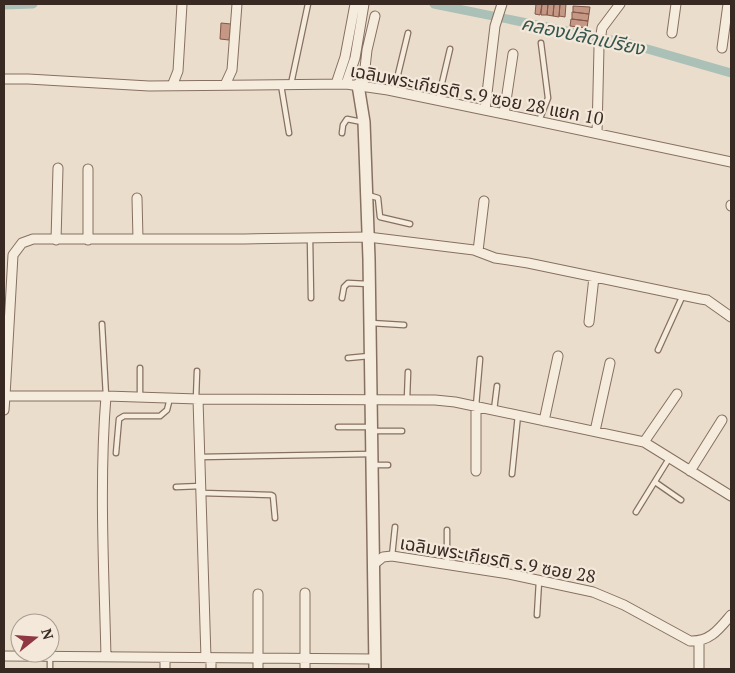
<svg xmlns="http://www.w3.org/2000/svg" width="735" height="673" font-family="'PT Serif','Noto Sans Thai',serif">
<rect width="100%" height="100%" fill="#ebddcb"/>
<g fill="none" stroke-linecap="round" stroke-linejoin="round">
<path stroke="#abc0b7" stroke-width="9" d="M434 4 630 44 731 73
M4 5 33 4"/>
</g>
<path fill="#c59785" stroke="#835849" d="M536 4H542L540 15 535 14Z
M542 4H548L547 15H541Z
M548 4H554L553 16 547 15Z
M554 4H560L559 17 553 16Z
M560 4H566L565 17 559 16Z
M573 6 590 7 589 14 573 12Z
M572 12 589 14 588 21 572 19Z
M571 19 588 21 587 28 570 26Z
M221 23 231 24 229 40 220 39Z"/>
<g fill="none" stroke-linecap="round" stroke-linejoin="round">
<defs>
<path id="service" d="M291 84 308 4
M281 85 289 133
M394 91 408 33
M438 100 450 49
M539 121 548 98 541 43
M342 133 343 125 347 119 362 122
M368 195 378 198 380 217 410 224
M310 238 311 298
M342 298 344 287 348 283 368 284
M371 323 404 325
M102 324 106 396
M658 350 683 295
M348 358 369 356
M140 368V397
M196 399 197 371
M407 399 408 372
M476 406 480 359
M494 410 497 386
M338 427H370
M372 431H402
M116 453 119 419 124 416H160L167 410 170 398
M200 457 371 454
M372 465H388
M512 474 518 415
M655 482 681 500
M176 487 201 486
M201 493 271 495 273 496 275 518
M636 512 670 457
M392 556 395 527
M447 563V530
M537 615 539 581
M50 656V669"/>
<path id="minor" d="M672 33 676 4
M722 48 728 4
M4 79H28L149 86 346 84 388 90 504 114 731 162
M336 84 345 57 355 4
M346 84 355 58 364 4
M225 85 232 70 237 4
M172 86 178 71 182 4
M363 86 367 50 375 16
M485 110 495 26 502 4
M504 114 513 54
M597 133 599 47 602 28 620 4
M88 169V240
M137 198 138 239
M731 206V205
M56 240 58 168
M478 251 484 201
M589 322 594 277
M5 396 13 255 22 243 33 239H244L368 237 474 250 495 258 528 263 701 299 707 300 731 317
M106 396C99 483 104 570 106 657
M198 399 206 658
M4 410 5 396H106L198 399 435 400 455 402 644 442 731 496
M544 421 558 356
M595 431 610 363
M644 442 677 394
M476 471V406
M690 471 722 420
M373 565 383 557 392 556 509 574 593 592 624 605 690 641C710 642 719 629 731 615
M4 656 374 659
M165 658V669
M211 658V669
M258 669V594
M305 669V593
M699 669V641"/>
<path id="tertiary" d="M358 85 364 122 369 259 375 669"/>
</defs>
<use href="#service" stroke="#867061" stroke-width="7"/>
<use href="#minor" stroke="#867061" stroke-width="11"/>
<use href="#tertiary" stroke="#867061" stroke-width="14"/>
<use href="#service" stroke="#f6ecde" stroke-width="4.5"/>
<use href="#minor" stroke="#f6ecde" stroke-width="9"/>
<use href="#tertiary" stroke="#f6ecde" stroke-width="11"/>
</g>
<g text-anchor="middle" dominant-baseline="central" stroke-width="4.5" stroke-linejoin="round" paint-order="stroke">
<g font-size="18" fill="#382a23" stroke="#f3e8da">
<text transform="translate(477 94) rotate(11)">เฉลิมพระเกียรติ ร.9 ซอย 28 แยก 10</text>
<text transform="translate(498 559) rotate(10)">เฉลิมพระเกียรติ ร.9 ซอย 28</text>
</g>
<g font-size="19" font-style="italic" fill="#34564f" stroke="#f3e8da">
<text transform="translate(583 35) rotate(12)">คลองปลัดเปรียง</text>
</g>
</g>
<rect width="735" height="673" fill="none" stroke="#382a23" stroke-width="10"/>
<g transform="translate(35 638) rotate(73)"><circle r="24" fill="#f3e8da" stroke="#a89c91"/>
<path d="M0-4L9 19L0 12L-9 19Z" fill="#8f3743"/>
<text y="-8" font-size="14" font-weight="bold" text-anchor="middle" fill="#382a23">N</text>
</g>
</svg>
